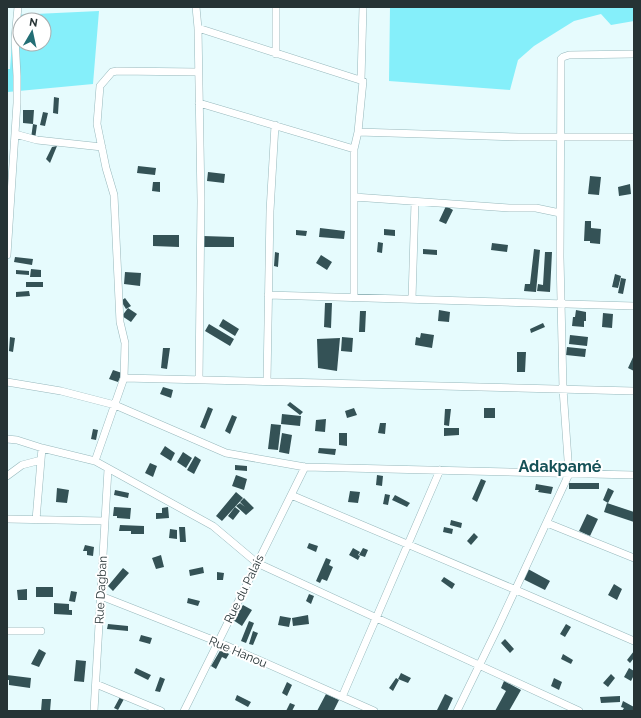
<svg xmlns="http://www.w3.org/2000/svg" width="641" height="718" font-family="Raleway,sans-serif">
<rect width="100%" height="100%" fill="#e6fbfd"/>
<path fill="#85effa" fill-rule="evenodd" d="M390 7H634V21L611 25 601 14 574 21 534 46 518 60 510 90 389 81Z
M99 11 93 84 8 92 7 94V69H10L14 15ZM20 20H44V44H20Z"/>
<path fill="#345256" d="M54 97 59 98 58 114 53 113Z
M23 110H34L33 124 23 123Z
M43 112 48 113 45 126 40 125Z
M33 124 37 125 35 139 31 138Z
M57 146 50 163 46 159 52 147Z
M138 166 156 168 155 175 137 173Z
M208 172 225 174 224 183 207 181Z
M590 176 601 177 599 195 588 194Z
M153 182H160V192L152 191Z
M630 184 631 194 619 196 618 187Z
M446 206 453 210 446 224 439 221Z
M585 221H591V228L601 229 600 244 590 243V241H584Z
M320 228 345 231 344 239 319 237Z
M384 229 395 230V236L384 235Z
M296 230 307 231 306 236 296 235Z
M153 235H179V247L153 246Z
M203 236 234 237V247H203Z
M378 242 383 243 382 253 377 252Z
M492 243 508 245 507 252 491 250Z
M423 249 437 250V255L423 254Z
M534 249 540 250 536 292 524 291 525 284H530Z
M275 252 279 253 278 267 274 266Z
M545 252H552L550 292 537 291 538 284 543 285Z
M321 255 332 262 327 270 316 263Z
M15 257 33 259 32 265 14 262Z
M31 269 41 270V277H30Z
M16 270 29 271V275L16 274Z
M125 272 141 273 140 286 124 284Z
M615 274 621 276 618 288 612 287Z
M621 278 626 279 623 294 618 293Z
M26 282H43V287H26Z
M29 291 30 296 16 297V292Z
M125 298 131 306 126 309 121 301Z
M325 303H332L331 328 324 327Z
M128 308 137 314 131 322 122 316Z
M439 310 450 312 449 322 438 321Z
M576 310 586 312V321H584V327L572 326 573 317H575Z
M360 311H366L365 332H359Z
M603 313 613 314 612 328 602 327Z
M223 319 239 329 235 336 219 326Z
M543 323 545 327 531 333 530 329Z
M209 324 234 339 230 346 205 331Z
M421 333 434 335 432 348 415 345 416 337 420 338Z
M570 335 588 337 587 346 569 344Z
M10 337 15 338 13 352 9 351Z
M342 337 353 338 352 352 341 351Z
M340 338 337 371 318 368 317 339Z
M567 347 586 349 585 357 566 355Z
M163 348H170L167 369 161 368Z
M517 352H526L525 372H517Z
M634 355V371L628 368Z
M113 370 122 373 118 382 109 379Z
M163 387 173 390 171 398 160 394Z
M290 402 303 412 300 415 287 405Z
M208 407 213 409 205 429 200 427Z
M354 408 357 415 347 418 345 411Z
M484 408H495V418H484Z
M445 409H451L449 426 444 425Z
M282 414 301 416 300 426 281 424Z
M232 415 237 417 230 434 225 431Z
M326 419 325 432 315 431 316 420Z
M380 423H386L385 434 378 433Z
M271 424 281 425 278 450 268 449Z
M444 428H459V435L444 436Z
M93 429 98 430 96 440 91 439Z
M282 433 292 435 289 454 279 452Z
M339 433H347V446L339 445Z
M165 446 175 453 171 461 160 454Z
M319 448 336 449 335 455 318 453Z
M183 452 192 458 186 468 177 462Z
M195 456 201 460 194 474 187 470Z
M150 463 157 466 153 477 145 473Z
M235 465 247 466V471L235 470Z
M236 475 247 479 244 490 232 486Z
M377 475 383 476 382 486 376 485Z
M481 479 486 481 477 502 472 499Z
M569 483H599V489H569Z
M536 484 553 487 551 494 538 492 539 490H535Z
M57 488 69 490 67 503 56 502Z
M608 488 614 491 608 503 603 500Z
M115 490 129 493 128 498 114 495Z
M350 491 360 492 358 503 348 502Z
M236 492 243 498 222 521 216 516Z
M385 494 390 495 388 505 383 504Z
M395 495 410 503 407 507 392 500Z
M244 498 254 508 246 515 236 506 240 503 245 507 240 502Z
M607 503 634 512V522L604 512Z
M114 507 131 508 130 519 117 518V516H113Z
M168 507 169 518 156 519V513H162V508Z
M235 507 240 511 233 520 228 516Z
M587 514 598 519 590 536 579 531Z
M451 520 462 523 461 528 450 525Z
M120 525 144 526V534H131V531H119Z
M179 527H185L186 542H180Z
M444 527 453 529 452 534 443 532Z
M170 529 177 530V539L169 538Z
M474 533 478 537 471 545 467 541Z
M309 543 318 546 316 552 307 548Z
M85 545 94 547 93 556 87 555V551H83Z
M353 548 360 552 358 555 360 556 358 560 349 555Z
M363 548 368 550 365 557 359 555Z
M161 555 164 567 156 569 152 558Z
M326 558 331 560 329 565 333 567 327 581 322 579 320 583 316 581Z
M203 567 204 573 190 576 189 570Z
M123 568 129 573 113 591 108 586Z
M528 569 550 581 545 590 523 579Z
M217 572 224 573 223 580H217Z
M444 577 455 584 452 589 441 581Z
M614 584 622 589 617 600 608 595Z
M36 587H53V597H36Z
M27 589V600H18L17 590Z
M71 591 77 592 75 602 69 601Z
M309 594 314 596 311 604 306 601Z
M188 598 200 601 198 606 187 603Z
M54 603 69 604V610H72V615L54 614Z
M243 605 252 610 242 626 233 620Z
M308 615 309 624 293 626 292 618Z
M280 616 291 618 289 627 278 625Z
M249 621 254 623 246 643 241 641Z
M108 624 128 626V631L107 629Z
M566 624 571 627 565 637 560 634Z
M253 631 258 633 253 645 249 644Z
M141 635 152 638 150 644 139 641Z
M505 639 514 649 510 653 501 643Z
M39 649 46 653 39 667 31 664Z
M221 649 229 654 226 659 222 657 216 669 211 666Z
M634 651V658L630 663 627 660Z
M563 654 573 660 571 664 561 659Z
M76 660 86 661 84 682 74 681Z
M136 668 151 675 148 680 134 673Z
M629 668 634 671V675L631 681 624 677Z
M401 673 411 678 408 683 398 679Z
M611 674 615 678 608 687 603 683Z
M7 675 31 678 30 688 9 685V680H7Z
M160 677 165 679 160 692 155 691Z
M396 678 399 680 393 691 389 688Z
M554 678 562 682 559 690 551 686Z
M504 681 521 690 509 711H495L506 691 501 688Z
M287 682 292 685 287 696 282 693Z
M326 694 339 700 334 710 317 711Z
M445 694 453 698 447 711H439L437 710Z
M237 695 251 702 248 707 235 700Z
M620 696V702L601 703 600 697Z
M120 697 124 699 118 710 114 708Z
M42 699H51L50 711H41Z
M623 701 634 707 633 711H622L624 708 621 707Z
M290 703 295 705 292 711H286Z"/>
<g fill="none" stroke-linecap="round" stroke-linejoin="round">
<defs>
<path id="street" d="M196 7 198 28 201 201 199 380
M276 7V54
M198 28 363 81 358 132 354 149V298
M361 80 363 7
M199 103 354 149
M358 132 519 137H634
M15 134 37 140 102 147
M354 197 509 208H536L560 213
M7 255 17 103V76L15 38 18 7
M268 295 634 306
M412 299 415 202
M124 378 634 391
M267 381 270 211 275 125
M7 382 61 391 115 405 226 453 305 467 634 475
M7 439 17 440 42 448 95 461 213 526 257 563 579 711
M95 461 124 378 125 343 120 322 114 195 106 168 97 124 100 86 112 72 117 71 198 72
M7 476 22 465 41 460
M291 495 516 590 634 641
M7 519 105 521
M36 520 42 448
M547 523 634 558
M101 596 218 642 374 711
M7 631H41
M96 684 161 711
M342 697 440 470
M94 711 108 469
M184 711 305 467
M457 711 498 627 569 474 563 389 560 257 561 59 563 57 569 55 634 54"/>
</defs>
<use href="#street" stroke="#97b8bc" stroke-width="8"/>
<use href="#street" stroke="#fff" stroke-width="7"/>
</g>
<g text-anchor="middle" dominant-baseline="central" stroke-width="4" stroke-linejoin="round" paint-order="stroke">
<g font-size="12" fill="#263335" stroke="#fff">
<text transform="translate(244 589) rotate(-64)">Rue du Palais</text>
<text transform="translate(101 590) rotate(-87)">Rue Dagban</text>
<text transform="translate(238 652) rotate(23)">Rue Hanou</text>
</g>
<g font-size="16" font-weight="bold" fill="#155157" stroke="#fff">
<text x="560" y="466">Adakpamé</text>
</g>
</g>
<rect width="641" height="718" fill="none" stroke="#263335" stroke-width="16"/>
<g transform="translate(32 32) rotate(9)"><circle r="19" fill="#ffffff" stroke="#a8adae"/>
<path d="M0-3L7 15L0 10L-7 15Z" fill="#236e75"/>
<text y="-6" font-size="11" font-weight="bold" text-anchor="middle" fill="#263335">N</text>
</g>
</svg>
